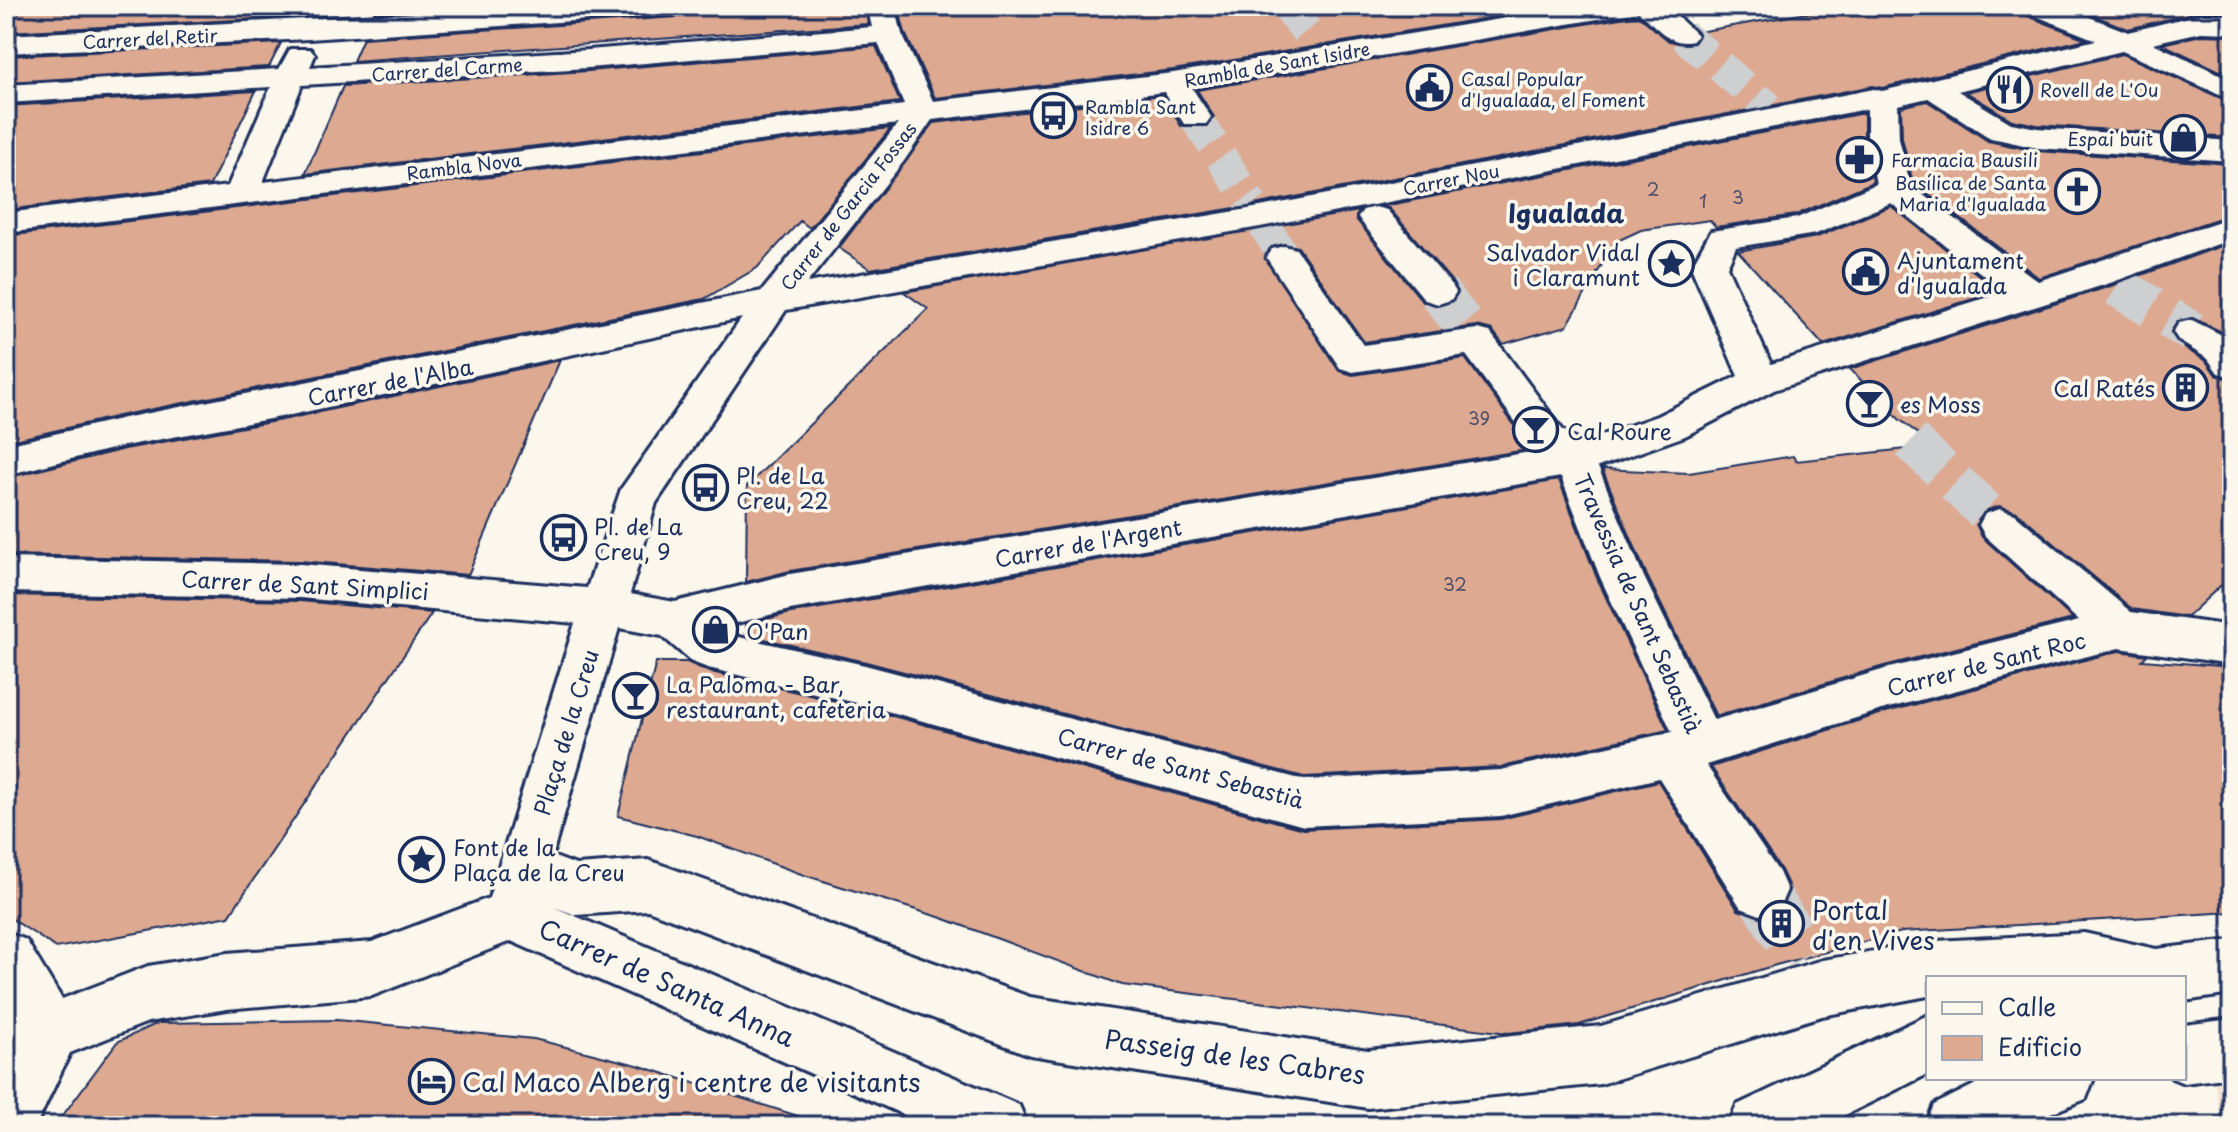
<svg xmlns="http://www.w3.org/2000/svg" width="2238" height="1132" font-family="'Playpen Sans',sans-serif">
<rect width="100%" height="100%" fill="#fbf7ec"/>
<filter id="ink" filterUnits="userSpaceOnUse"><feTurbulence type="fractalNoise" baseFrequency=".0125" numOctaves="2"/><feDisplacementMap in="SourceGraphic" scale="16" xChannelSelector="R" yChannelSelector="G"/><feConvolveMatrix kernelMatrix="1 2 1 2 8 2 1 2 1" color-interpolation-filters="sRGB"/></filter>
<g filter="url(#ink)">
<path fill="#f2e0d1" d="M2232 1064V1126H2223L2212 1068Z"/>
<path fill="#dda991" stroke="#1b2f5e" stroke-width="2" d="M6 6H299L294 17 6 32Z
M377 6H491L374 12Z
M694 6H714L715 11 768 6H864L868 24 353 61 363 38 677 17 688 15Z
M898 6H1561L1173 70 935 98 905 33Z
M1847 6H2019L2025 15 2086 39 1882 88 1873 86 1259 204 870 269 839 248 934 123 1162 95 1181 126 1206 127 1214 117 1197 90 1638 15 1669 41 1693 44 1700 37 1698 32Z
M2069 6H2232V12L2200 11 2128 29Z
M2201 35 2232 36V69L2220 71 2162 44Z
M281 43 269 67 6 82V56Z
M876 46 900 102 305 174 343 86 588 71Z
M2122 54 2232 103V138L2037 125 2012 120 1966 92Z
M256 91 210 185 6 210V106Z
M1927 101 1988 141 2036 151 2232 164V214L2039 278 1913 183 1902 138 1901 107Z
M1864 113V139L1873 182 1796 215 1716 227 1710 220 1641 230 1615 242 1567 326 1503 344 1492 330 1477 326 1364 342 1298 247 1283 243 1271 246 1264 255 1339 371 1353 375 1465 358 1532 449 790 571 746 582 747 486 928 309 904 292 1359 211 1356 219 1423 302 1439 307 1454 302 1459 290 1389 208 1384 206Z
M891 128 810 228 800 221 757 268 704 299 123 415 6 442V236Z
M1891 206 1999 291 1823 345 1738 251 1817 237Z
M2232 242V337L2191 317 2178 320 2170 330 2176 343 2206 361 2216 375 2232 380V575L2187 617 2132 609 2017 512 1999 506 1984 511 1976 524 1982 537 2073 619 1884 666 1716 716 1647 576 1602 469 1689 473 1793 456 1796 461 1934 446 1899 419 1850 369 2114 285Z
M560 360 468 575 300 561 6 555V478L125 449 287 419Z
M1559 480 1597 578 1668 730 1501 767 1304 777 866 662 746 635V624L791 613Z
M6 595 300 601 432 613 229 916 56 948 6 915Z
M2119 651 2147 655 2142 660 2232 667V912L1902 932 1776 965 1579 1025 1508 1033 1122 985 942 918 804 875 697 836 618 816 656 662H687L707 671 864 708 1303 829 1501 819 1658 781 1738 910 1761 918 1782 909 1790 889 1781 870 1711 767 1886 712Z
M337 1020 534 1039 637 1065 801 1117 799 1126H55L117 1042 158 1023Z"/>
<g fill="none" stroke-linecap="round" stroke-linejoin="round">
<path stroke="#cecfd0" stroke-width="32" stroke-dasharray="32 16" stroke-linecap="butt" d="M1287 6 1311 37
M1683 35 1769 108
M1195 117 1252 205
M1264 225 1284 257"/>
<path stroke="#cecfd0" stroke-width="41" stroke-dasharray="41 20" stroke-linecap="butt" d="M2117 286 2192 332
M1438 292 1474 337
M1911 441 2000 525"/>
<path stroke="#cecfd0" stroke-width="53" stroke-dasharray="53 26" stroke-linecap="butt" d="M1760 890 1803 958"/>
<defs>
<path id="minor" d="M547 6H691L687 12 677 14 309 39 6 53V35Z
M867 6H895L902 34 933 101 1173 73 1579 6H1666L1697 35 1693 41C1670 47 1656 26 1639 12L1192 88 1211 117 1206 124H1184L1164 92 932 120 904 161 807 283 1260 207 1874 89 1882 91 2096 40 2026 12 2022 6H2061L2128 32 2201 14 2232 15V33L2201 32 2153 43 2232 80V100L2122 51 1958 91 2011 123 2037 128 2232 141V161L2037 148 2001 140 1990 138 1928 98 1898 105 1899 138 1910 185 2038 281 2232 217V239L2113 282 1774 390 1685 436 1598 467 1644 577 1714 720 1885 669 2079 621 1985 536 1979 525 1985 514 2000 509 2015 514 2131 612 2232 626V664L2119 648 1885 709 1706 765 1779 872 1787 890 1779 908 1760 915 1741 908 1659 778 1501 816 1304 826 865 705 708 668 692 662 662 636 619 628 552 856 576 865 648 860 1030 997 1368 1050 1601 1026 1822 960 1935 941 2084 933 2156 949 2232 940V994L2184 1001V978H1928V996L1822 1016 1601 1084 1368 1108 1030 1055 648 910 576 915 554 907 1019 1105 1028 1126H929L511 941 372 996 227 1009 148 1022 70 1053 36 1126H6V1021L11 1019 6 1012V932L26 940 62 999 148 966 227 953 372 942 489 898 575 623 300 598 6 592V558L300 564 587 588 621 489 742 318 286 416 124 446 6 475V445L124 418 762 291 898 124 6 233V213L228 186 271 87 6 103V85L279 69 290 49H310L315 55 310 67 588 50 872 27ZM878 43 904 105 263 182 302 85 588 68ZM1867 109V138L1876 184 1797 218 1711 231 1691 267 1738 376 1657 416 1580 443 1562 429 1490 332 1477 329 1363 345 1296 249 1284 246 1272 249 1266 257 1340 368 1353 372 1466 355 1537 451 790 574 675 602 630 594 656 503 786 310 1260 227ZM1891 203 2005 292 1771 364 1727 267 1736 247 1816 234ZM1561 477 1600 577 1672 732 1501 770 1304 780 865 665 721 633 716 628 790 610Z
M1375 207 1387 210 1451 284 1456 292 1451 300 1438 304 1425 300 1363 224 1358 217 1363 210Z
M2192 320 2232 340V377L2218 373 2208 359 2179 341 2173 332 2179 323Z
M1928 1015V1074L1823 1126H1728L1737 1105Z
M2232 1019V1077L2184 1083 2172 1078H2184V1025Z
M1988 1078H2094L2086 1099 2018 1126H1925L1934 1105Z"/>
</defs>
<use href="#minor" stroke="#1b2f5e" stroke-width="6"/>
<use href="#minor" fill="#fbf7ec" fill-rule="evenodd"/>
</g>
</g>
<defs>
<symbol id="civic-ring" viewBox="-11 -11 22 22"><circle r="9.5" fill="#fbf7ec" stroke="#1b2f5e" stroke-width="1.5"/><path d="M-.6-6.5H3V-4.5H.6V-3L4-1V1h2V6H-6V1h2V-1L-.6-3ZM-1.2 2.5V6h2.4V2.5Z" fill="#1b2f5e"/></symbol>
<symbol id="restaurant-ring" viewBox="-11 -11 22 22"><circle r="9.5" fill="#fbf7ec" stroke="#1b2f5e" stroke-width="1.5"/><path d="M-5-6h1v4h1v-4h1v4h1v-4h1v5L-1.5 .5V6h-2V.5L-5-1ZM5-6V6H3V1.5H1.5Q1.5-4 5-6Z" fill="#1b2f5e"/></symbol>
<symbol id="bus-ring" viewBox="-11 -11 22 22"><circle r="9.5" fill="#fbf7ec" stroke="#1b2f5e" stroke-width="1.5"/><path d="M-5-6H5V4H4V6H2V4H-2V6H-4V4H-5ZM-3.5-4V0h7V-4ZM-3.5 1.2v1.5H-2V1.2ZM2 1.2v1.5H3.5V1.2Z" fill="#1b2f5e"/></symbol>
<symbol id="shop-ring" viewBox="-11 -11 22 22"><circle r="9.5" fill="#fbf7ec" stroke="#1b2f5e" stroke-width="1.5"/><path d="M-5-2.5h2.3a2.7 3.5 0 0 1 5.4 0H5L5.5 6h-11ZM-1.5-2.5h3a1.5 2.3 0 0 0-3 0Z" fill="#1b2f5e"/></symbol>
<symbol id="pharmacy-ring" viewBox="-11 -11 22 22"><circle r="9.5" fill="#fbf7ec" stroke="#1b2f5e" stroke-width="1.5"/><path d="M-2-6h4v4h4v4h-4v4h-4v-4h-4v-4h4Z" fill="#1b2f5e"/></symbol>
<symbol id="church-ring" viewBox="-11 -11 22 22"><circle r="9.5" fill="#fbf7ec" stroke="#1b2f5e" stroke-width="1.5"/><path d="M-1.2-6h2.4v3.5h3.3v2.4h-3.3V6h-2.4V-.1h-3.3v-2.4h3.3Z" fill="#1b2f5e"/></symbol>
<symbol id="sight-ring" viewBox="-11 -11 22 22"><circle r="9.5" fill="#fbf7ec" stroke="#1b2f5e" stroke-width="1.5"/><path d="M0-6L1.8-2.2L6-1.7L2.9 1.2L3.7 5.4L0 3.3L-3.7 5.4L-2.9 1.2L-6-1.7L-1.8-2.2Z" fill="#1b2f5e"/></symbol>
<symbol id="building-ring" viewBox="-11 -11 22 22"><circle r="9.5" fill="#fbf7ec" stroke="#1b2f5e" stroke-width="1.5"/><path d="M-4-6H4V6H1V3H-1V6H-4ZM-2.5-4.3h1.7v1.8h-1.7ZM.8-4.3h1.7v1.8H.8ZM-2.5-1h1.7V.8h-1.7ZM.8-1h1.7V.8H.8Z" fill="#1b2f5e"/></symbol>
<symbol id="bar-ring" viewBox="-11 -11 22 22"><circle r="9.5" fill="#fbf7ec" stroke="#1b2f5e" stroke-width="1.5"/><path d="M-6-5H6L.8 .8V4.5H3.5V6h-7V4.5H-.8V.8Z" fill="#1b2f5e"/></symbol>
<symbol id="hotel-ring" viewBox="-11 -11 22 22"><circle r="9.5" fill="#fbf7ec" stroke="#1b2f5e" stroke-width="1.5"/><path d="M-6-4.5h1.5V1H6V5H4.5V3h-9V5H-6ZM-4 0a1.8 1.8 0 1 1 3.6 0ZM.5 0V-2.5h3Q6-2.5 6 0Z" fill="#1b2f5e"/></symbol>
</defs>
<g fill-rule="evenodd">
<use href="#civic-ring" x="1404" y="62" width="51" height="51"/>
<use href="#restaurant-ring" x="1984" y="64" width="51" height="51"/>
<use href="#bus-ring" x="1028" y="90" width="51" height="51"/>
<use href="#shop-ring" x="2158" y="112" width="51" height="51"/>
<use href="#pharmacy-ring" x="1834" y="134" width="51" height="51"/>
<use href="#church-ring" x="2052" y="166" width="51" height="51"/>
<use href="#sight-ring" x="1646" y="238" width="51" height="51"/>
<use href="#civic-ring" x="1840" y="246" width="51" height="51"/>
<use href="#building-ring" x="2160" y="362" width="51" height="51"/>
<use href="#bar-ring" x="1844" y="378" width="51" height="51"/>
<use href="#bar-ring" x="1510" y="404" width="51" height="51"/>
<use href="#bus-ring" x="680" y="462" width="51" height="51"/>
<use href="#bus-ring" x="538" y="512" width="51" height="51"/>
<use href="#shop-ring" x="690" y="604" width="51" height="51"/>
<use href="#bar-ring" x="610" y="670" width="51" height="51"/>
<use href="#sight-ring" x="396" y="834" width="51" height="51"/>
<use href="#building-ring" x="1756" y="898" width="51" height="51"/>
<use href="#hotel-ring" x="406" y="1056" width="51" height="51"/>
</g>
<g text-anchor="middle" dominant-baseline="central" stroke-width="7" stroke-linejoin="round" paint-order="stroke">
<g font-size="18" fill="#1b2f5e" stroke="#fbf7ec">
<text transform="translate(150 38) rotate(-3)">Carrer del Retir</text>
<text transform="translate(1277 64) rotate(-10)">Rambla de Sant Isidre</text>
<text transform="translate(447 69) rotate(-4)">Carrer del Carme</text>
<text transform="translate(464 166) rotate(-7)">Rambla Nova</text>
<text transform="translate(1451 179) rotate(-11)">Carrer Nou</text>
<text transform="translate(848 206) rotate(-52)">Carrer de Garcia Fossas</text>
</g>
<g font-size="18" fill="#1b2f5e" stroke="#fbf7ec" text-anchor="start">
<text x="1461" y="78">Casal Popular<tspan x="1461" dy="21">d'Igualada, el Foment</tspan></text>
<text x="2040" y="89">Rovell de L'Ou</text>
<text x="1085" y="106">Rambla Sant<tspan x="1085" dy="21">Isidre 6</tspan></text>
<text x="2153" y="138" text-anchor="end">Espai buit</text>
<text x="1891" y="159">Farmacia Bausili</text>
<text x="2046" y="182" text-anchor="end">Basílica de Santa<tspan x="2046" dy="21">Maria d'Igualada</tspan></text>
</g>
<g font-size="18" fill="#4c4e6b">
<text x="1653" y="188">2</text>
<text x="1738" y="196">3</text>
<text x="1703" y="200">1</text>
<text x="1479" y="417">39</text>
<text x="1455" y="583">32</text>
</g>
<g font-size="22" fill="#1b2f5e" stroke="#fbf7ec" text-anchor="start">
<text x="1640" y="251" text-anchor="end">Salvador Vidal<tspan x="1640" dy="25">i Claramunt</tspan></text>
<text x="1897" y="259">Ajuntament<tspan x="1897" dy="25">d'Igualada</tspan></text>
<text x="2155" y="387" text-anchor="end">Cal Ratés</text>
<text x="1900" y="403">es Moss</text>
<text x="1567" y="430">Cal Roure</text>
<text x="736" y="474">Pl. de La<tspan x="736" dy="25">Creu, 22</tspan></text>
<text x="594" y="525">Pl. de La<tspan x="594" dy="25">Creu, 9</tspan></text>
<text x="746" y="630">O'Pan</text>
<text x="666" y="683">La Paloma - Bar,<tspan x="666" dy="25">restaurant, cafeteria</tspan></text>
<text x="453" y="846">Font de la<tspan x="453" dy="25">Plaça de la Creu</tspan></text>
</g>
<g font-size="22" fill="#1b2f5e" stroke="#fbf7ec">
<text transform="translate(390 381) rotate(-11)">Carrer de l'Alba</text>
<text transform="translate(1088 542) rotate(-10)">Carrer de l'Argent</text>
<text transform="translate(305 584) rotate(3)">Carrer de Sant Simplici</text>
<text transform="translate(1639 603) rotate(66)">Travessia de Sant Sebastià</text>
<text transform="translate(1986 663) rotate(-14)">Carrer de Sant Roc</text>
<text transform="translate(565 732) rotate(-73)">Plaça de la Creu</text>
<text transform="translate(1181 767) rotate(15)">Carrer de Sant Sebastià</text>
</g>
<g font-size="26" font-weight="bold" fill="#1b2f5e" stroke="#fbf7ec">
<text x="1566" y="212">Igualada</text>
</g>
<g font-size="26" fill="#1b2f5e" stroke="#fbf7ec" text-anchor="start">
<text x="1812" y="909">Portal<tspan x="1812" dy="30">d'en Vives</tspan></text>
<text x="462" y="1081">Cal Maco Alberg i centre de visitants</text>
</g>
<g font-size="26" fill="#1b2f5e" stroke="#fbf7ec">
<text transform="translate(667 982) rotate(24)">Carrer de Santa Anna</text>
<text transform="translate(1235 1056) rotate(8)">Passeig de les Cabres</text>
</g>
</g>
<rect width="2238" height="1132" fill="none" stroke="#fbf7ec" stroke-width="32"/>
<rect x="16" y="16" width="2206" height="1100" fill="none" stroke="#1b2f5e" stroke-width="3" filter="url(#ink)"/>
<rect x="1926" y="976" width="260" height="104" fill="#fbf7ec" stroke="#a1a7b3" stroke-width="2"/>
<rect x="1942" y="1002" width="40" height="12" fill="#fbf7ec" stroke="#a1a7b3" stroke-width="2"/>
<text x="1998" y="1016" font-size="24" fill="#1b2f5e">Calle</text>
<rect x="1942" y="1036" width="40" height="24" fill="#dda991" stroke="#a1a7b3" stroke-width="2"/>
<text x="1998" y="1056" font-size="24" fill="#1b2f5e">Edificio</text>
</svg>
